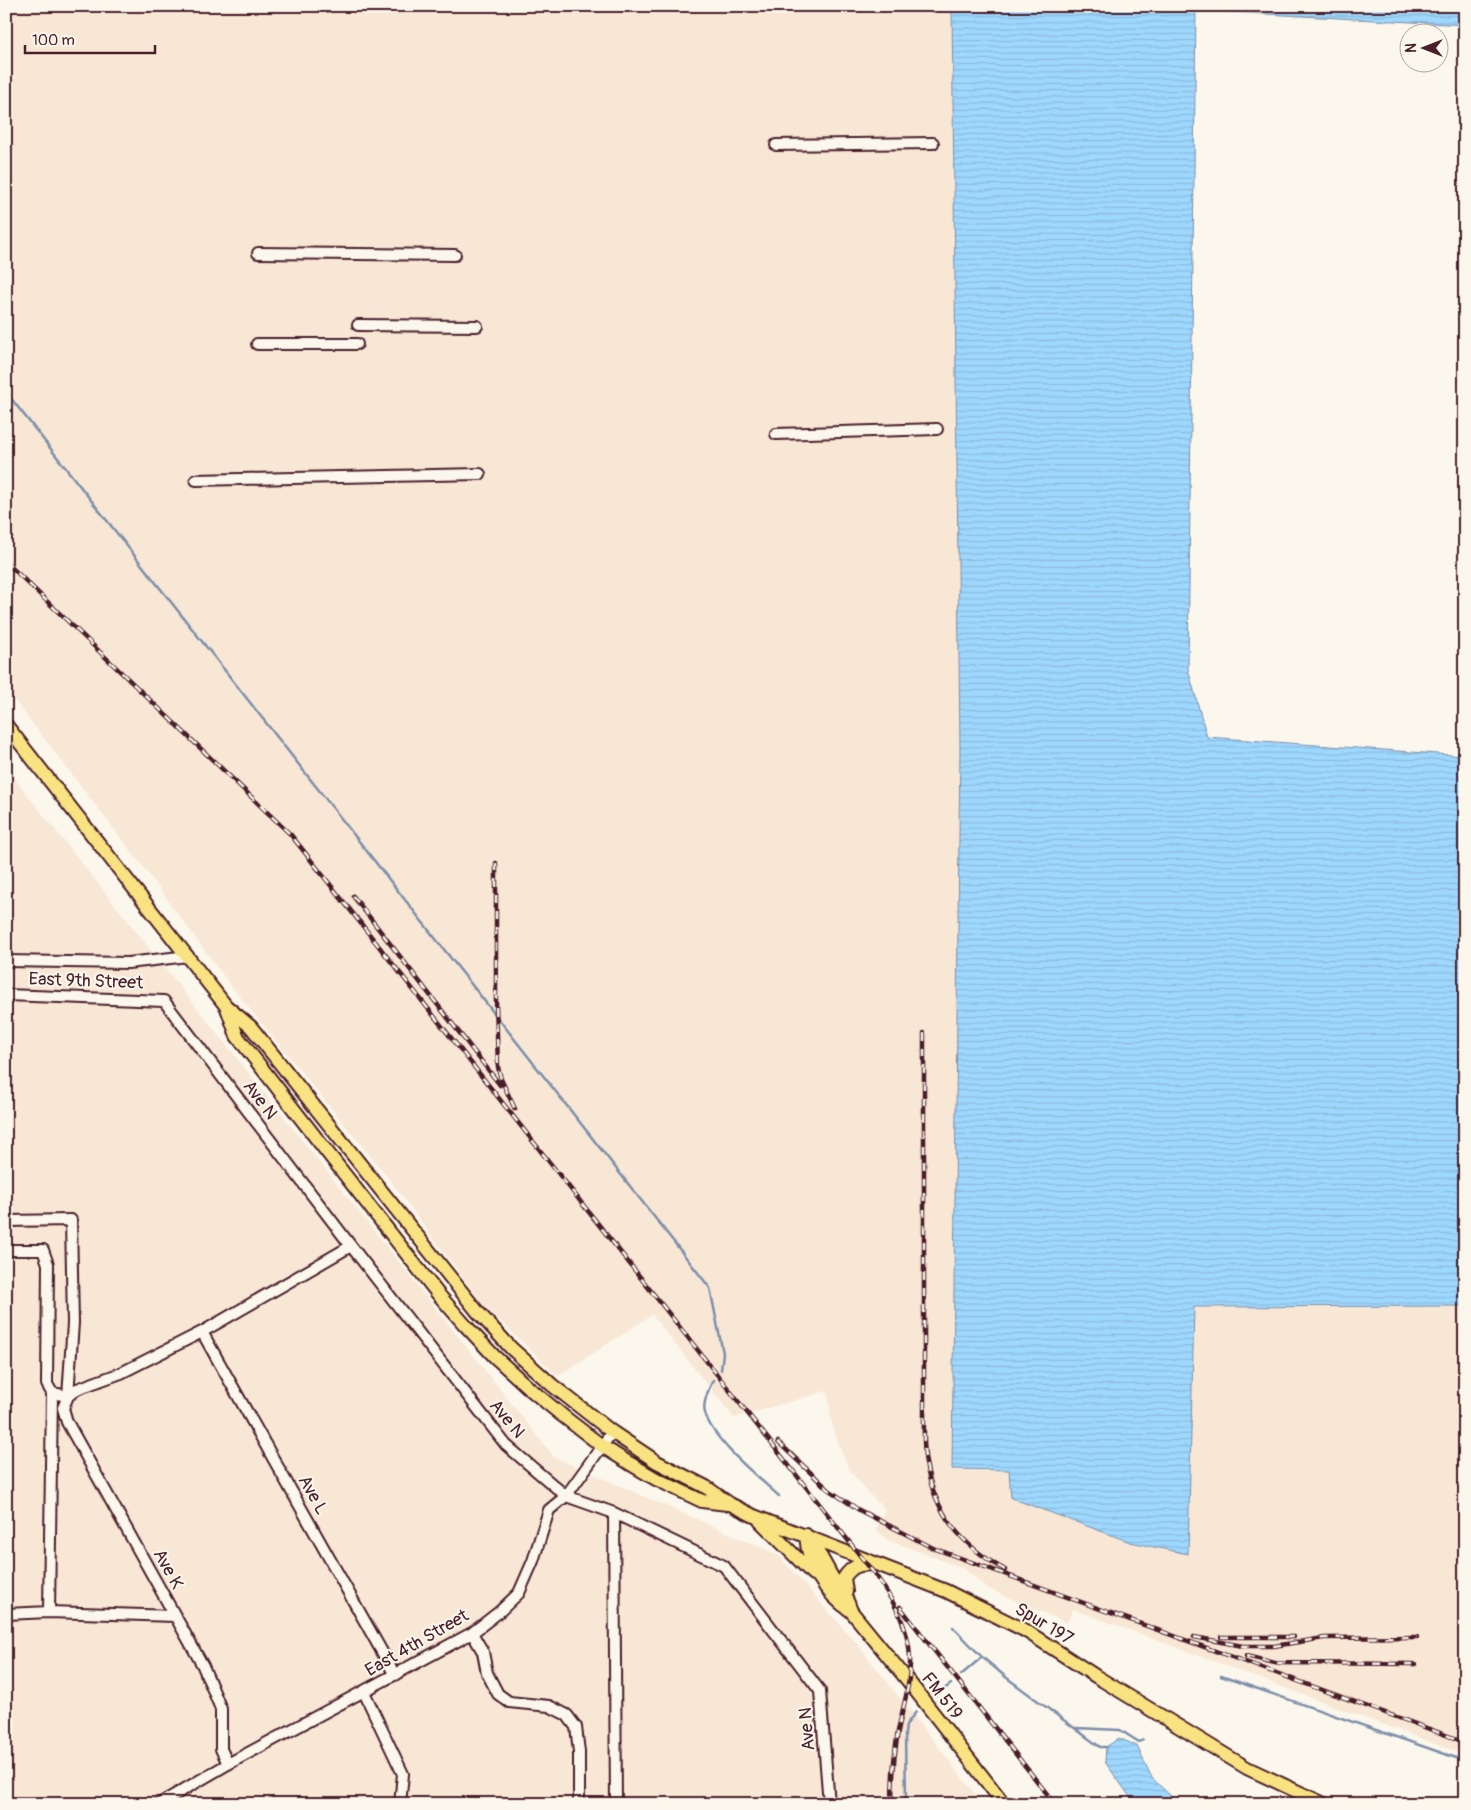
<svg xmlns="http://www.w3.org/2000/svg" width="1471" height="1810" font-family="Pangolin,sans-serif">
<defs>
<pattern id="water-rules" width="6" height="5" patternUnits="userSpaceOnUse" patternTransform="scale(1.25)"><rect width="6" height="5" fill="#9ed8fe"/><path d="M0 2.5h6" fill="none" stroke="#8ab9da"/></pattern>
</defs>
<rect width="100%" height="100%" fill="#fbf7ec"/>
<filter id="ink" filterUnits="userSpaceOnUse"><feTurbulence type="fractalNoise" baseFrequency=".02" numOctaves="2"/><feDisplacementMap in="SourceGraphic" scale="10" xChannelSelector="R" yChannelSelector="G"/><feConvolveMatrix kernelMatrix="1 2 1 2 8 2 1 2 1" color-interpolation-filters="sRGB"/></filter>
<g filter="url(#ink)">
<path fill="#f8e7d5" d="M6 6H952L960 747 952 1469 1009 1470 1188 1554 1194 1307 1465 1306V1755L1073 1609 1067 1623 987 1588 965 1569 888 1540 876 1530 885 1509 869 1494 851 1472 841 1451 832 1424 827 1391 734 1418 652 1315 558 1376 484 1306 390 1180 231 986 144 868 6 689Z
M6 768 554 1457 778 1555 858 1645 983 1804H6Z"/>
<path fill="url(#water-rules)" stroke="#7c8eaa" d="M952 6H1196L1188 669 1207 737 1465 756V1306L1194 1307 1188 1554 1130 1542 1011 1498 1009 1470 952 1469 960 747Z
M1228 6H1465V25L1229 12Z
M1119 1738 1137 1746 1152 1778 1175 1800 1182 1804H1135L1105 1762 1106 1747Z"/>
<g fill="none" stroke-linecap="round" stroke-linejoin="round">
<path stroke="#7c8eaa" stroke-width="2.5" d="M6 392 710 1288 723 1353 721 1370
M713 1380C709 1389 702 1403 705 1413 713 1441 757 1476 779 1496
M953 1627 982 1657 1007 1678 1100 1747H1106
M961 1675 982 1657
M1221 1676 1465 1761
M936 1695 951 1684
M1076 1728 1120 1730 1139 1742 1143 1740
M906 1804 905 1734 906 1725 916 1712"/>
<defs>
<path id="minor" d="M776 145 933 143
M258 253 455 255
M358 325 477 326
M257 344H357
M776 434 937 429
M196 480 480 474
M6 961 128 963 188 956
M6 995 164 1001 351 1246 506 1445 566 1496 614 1513 724 1566 820 1691 829 1804
M6 1221 71 1220 73 1323 68 1396 52 1393 49 1612
M6 1250H43L48 1264 47 1384 52 1393
M202 1332 395 1675
M614 1513 616 1804
M6 1614 49 1612 175 1616
M472 1633 483 1652 487 1673 498 1694 509 1702 549 1706 567 1715 576 1727 579 1752V1804
M364 1692 403 1774 400 1804
M228 1764 221 1749V1709L203 1666 67 1422 63 1408 68 1396 77 1389 121 1373 202 1332 351 1246
M159 1804 228 1764 472 1633 499 1612 519 1593 533 1561 549 1510 566 1496 612 1432"/>
<path id="major" d="M6 725 226 1006 251 1027 477 1311 511 1348 552 1385 612 1432 657 1462 706 1487 730 1504 754 1516 946 1591 1026 1631 1097 1677 1247 1768 1324 1804
M227 1008 237 1036 320 1143 438 1294 465 1325 495 1357 530 1389 563 1416 602 1446 629 1463 656 1479 702 1501 727 1504
M760 1521 813 1574
M806 1535C808 1566 825 1594 851 1611L909 1682 1004 1804
M807 1537C818 1549 824 1563 832 1577 841 1591 846 1595 851 1611
M846 1592 844 1578C852 1565 860 1564 875 1564"/>
</defs>
<use href="#minor" stroke="#4a1f2b" stroke-width="14"/>
<use href="#major" stroke="#4a1f2b" stroke-width="16"/>
<use href="#minor" stroke="#fbf7ec" stroke-width="10"/>
<use href="#major" stroke="#f8e281" stroke-width="12"/>
<defs>
<path id="rail" d="M6 562 291 835 877 1577C894 1602 909 1627 910 1658 911 1683 903 1707 898 1731 894 1755 892 1779 892 1804
M496 863V1001L498 1067 501 1079 515 1109
M353 896 500 1085
M924 1033V1417C924 1432 923 1448 926 1463 935 1514 961 1545 1005 1570
M778 1442 829 1490 859 1510 933 1548 1465 1742
M900 1607 1055 1804
M1194 1637 1243 1646H1274L1324 1638 1417 1637
M1221 1637H1294
M1246 1656 1275 1663 1416 1664"/>
</defs>
<use href="#rail" stroke="#4a1f2b" stroke-width="4.5"/>
<use href="#rail" stroke="#fbf7ec" stroke-width="2.5" stroke-dasharray="8" stroke-linecap="butt"/>
</g>
</g>
<g text-anchor="middle" dominant-baseline="central" stroke-width="4" stroke-linejoin="round" paint-order="stroke">
<g font-size="18" fill="#4a1f2b" stroke="#fbf7ec">
<text transform="translate(86 981) rotate(2)">East 9th Street</text>
<text transform="translate(260 1100) rotate(53)">Ave N</text>
<text transform="translate(507 1419) rotate(50)">Ave N</text>
<text transform="translate(313 1495) rotate(61)">Ave L</text>
<text transform="translate(168 1569) rotate(61)">Ave K</text>
<text transform="translate(1044 1624) rotate(31)">Spur 197</text>
<text transform="translate(417 1643) rotate(-30)">East 4th Street</text>
<text transform="translate(942 1696) rotate(52)">FM 519</text>
<text transform="translate(807 1729) rotate(-95)">Ave N</text>
</g>
</g>
<rect width="1471" height="1810" fill="none" stroke="#fbf7ec" stroke-width="25"/>
<rect x="12" y="12" width="1446" height="1785" fill="none" stroke="#4a1f2b" stroke-width="2" filter="url(#ink)"/>
<g transform="translate(1424 48) rotate(270)"><circle r="24" fill="#fbf7ec" stroke="#b4a19f"/>
<path d="M0-4L9 19L0 12L-9 19Z" fill="#4a1f2b"/>
<text y="-8" font-size="14" font-weight="bold" text-anchor="middle" fill="#4a1f2b">N</text>
</g>
<path d="M25 45v8h130v-8" fill="none" stroke="#4a1f2b" stroke-width="2.5"/>
<text x="32" y="45" font-size="15" fill="#4a1f2b" stroke="#fbf7ec" stroke-width="4" paint-order="stroke">100 m</text>
</svg>
